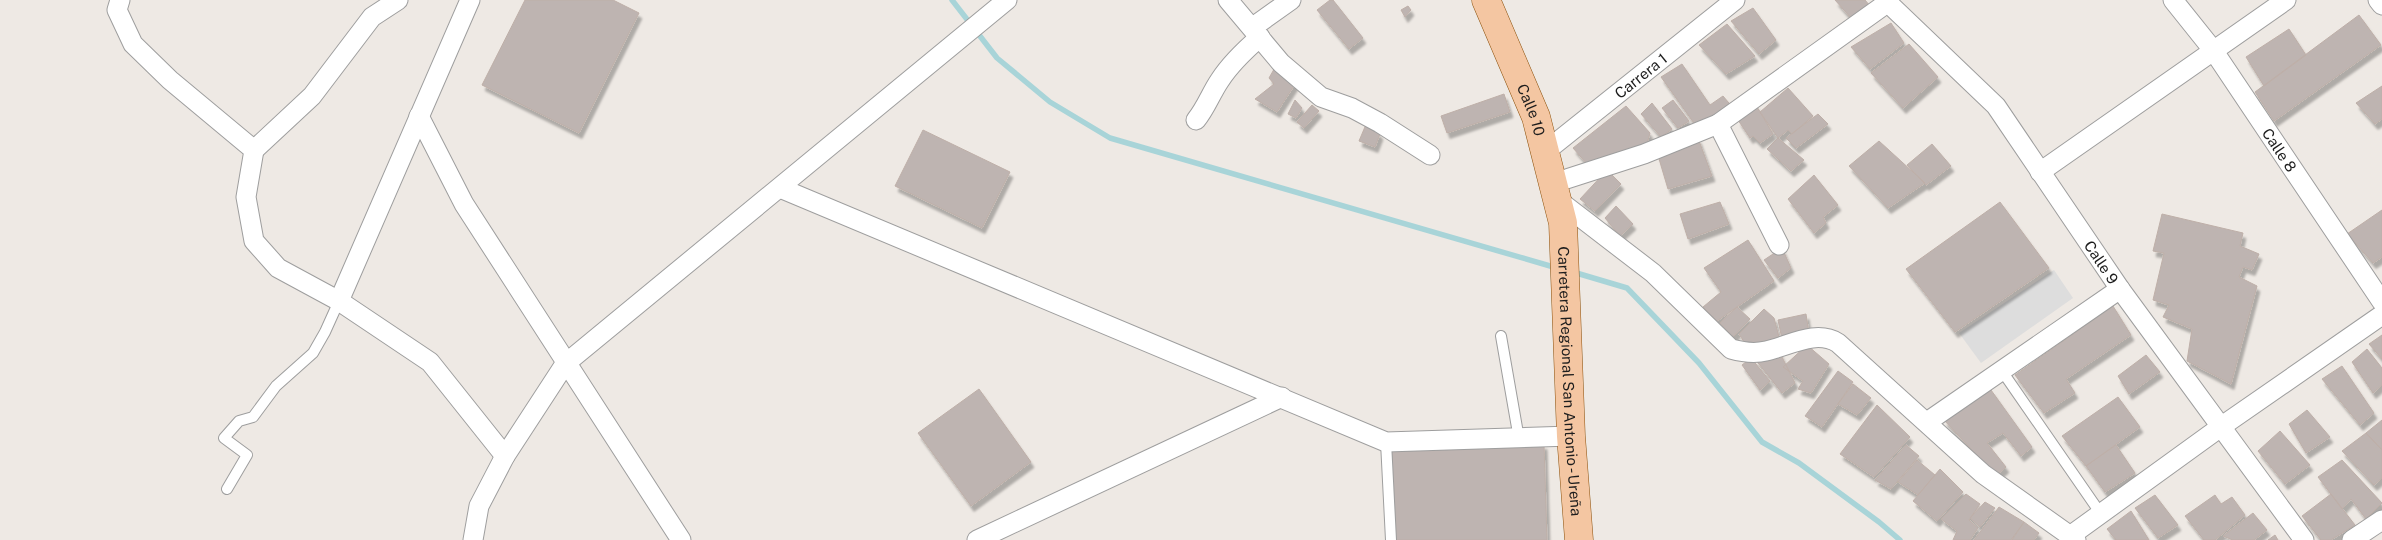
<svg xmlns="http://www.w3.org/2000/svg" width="2382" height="540" font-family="'Public Sans',sans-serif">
<defs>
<filter id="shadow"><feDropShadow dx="3" dy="5.5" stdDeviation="1" flood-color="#0004"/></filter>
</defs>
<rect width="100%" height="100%" fill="#eee9e4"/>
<path fill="#ddd" d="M2054 270 2073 298 1981 363 1959 333Z"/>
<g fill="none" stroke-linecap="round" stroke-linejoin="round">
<path stroke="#a8d4d8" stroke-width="5.5" d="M952 0 997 58 1050 102 1110 138 1557 268
M1573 272 1627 288 1699 363 1762 442 1799 463 1879 522 1900 540"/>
</g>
<path fill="#beb4b1" stroke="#beafa8" filter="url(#shadow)" d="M525 0H613L639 13 579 133 482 85Z
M1330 0H1333L1363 38 1349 49 1317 10Z
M1835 0H1865L1871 7 1851 18Z
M1408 6 1411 10 1405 17 1401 10Z
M1753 8 1776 40 1759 54 1731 21Z
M2359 15 2381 45 2274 121 2255 92Z
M1891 23 1904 43 1870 69 1851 47Z
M1727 24 1755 56 1726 74 1699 45Z
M2289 29 2306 55 2264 86 2246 57Z
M1909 44 1938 77 1903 108 1871 73Z
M1277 64 1299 78 1277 112 1255 99 1274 84 1269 78Z
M1682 64 1710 105 1723 96 1734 109 1696 126 1661 77Z
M2382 86V119L2375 124 2356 103Z
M1788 88 1813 116 1792 134 1788 130 1778 138 1760 112Z
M1504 94 1510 112 1447 133 1441 116Z
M1295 100 1302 108 1296 118 1288 114Z
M1673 100 1689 121 1678 128 1662 108Z
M1652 103 1672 129 1661 137 1641 114Z
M1312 105 1319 111 1304 128 1297 122Z
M1756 105 1773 134 1760 143 1753 136 1750 138 1738 120Z
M1626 106 1650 133 1647 144 1587 164 1573 148Z
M1818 114 1828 124 1796 148 1786 138Z
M1367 122 1380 134 1375 147 1359 141Z
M923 130 1010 172 982 228 895 186Z
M1698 138 1712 176 1668 189 1657 152Z
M1778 138 1804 160 1791 171 1767 149Z
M1879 141 1925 183 1888 208 1849 166Z
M1932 144 1951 166 1926 185 1907 165Z
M1607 170 1621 184 1595 211 1580 199Z
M1814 175 1838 205 1823 217 1826 223 1814 233 1788 199Z
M1720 202 1729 224 1688 239 1680 214Z
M2000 202 2049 268 1955 332 1906 269Z
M1616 206 1633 224 1620 236 1605 218Z
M2382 210V257L2373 263 2347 234Z
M2162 214 2243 233 2240 246 2259 254 2252 270 2243 267 2239 277 2257 286 2231 384 2187 361 2192 329 2163 317 2169 305 2153 300 2164 253 2153 251Z
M1748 240 1774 281 1717 321 1703 307 1721 292 1704 268Z
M1782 248 1791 268 1778 278 1764 260Z
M2113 306 2131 335 2066 379 2075 393 2044 413 2015 375Z
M1737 307 1750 319 1733 337 1720 323Z
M1764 309 1774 318 1779 337 1755 352 1748 348 1739 334Z
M1806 314 1809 333 1782 339 1778 320Z
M2382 335V359L2369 344Z
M1807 345 1829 364 1811 393 1798 389 1803 381 1783 367Z
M1778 349 1795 383 1782 393 1755 359Z
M2367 349 2382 368V385L2373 393 2352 362Z
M2146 355 2160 372 2129 394 2118 376Z
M1751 358 1770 381 1760 390 1742 365Z
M2342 366 2374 413 2360 425 2322 379Z
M1838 371 1853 382 1822 427 1805 416Z
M1853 384 1871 398 1857 415 1838 404Z
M979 389 1031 462 971 506 918 433Z
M1991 390 2032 447 2021 456 2003 433 1987 443 2006 467 1996 476 1944 420Z
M2118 397 2140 427 2086 466 2062 436Z
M1877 405 1910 437 1874 477 1840 454Z
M2307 410 2330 437 2306 453 2289 424Z
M2382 420V450L2366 433Z
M2280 431 2310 465 2285 484 2258 451Z
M2366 433 2382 450V478L2374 485 2342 451Z
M1544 444 1547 540H1393L1389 451Z
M1906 445 1919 456 1891 489 1875 480Z
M2116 445 2135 473 2105 492 2086 466Z
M1917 460 1935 475 1918 495 1898 482Z
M2342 460 2382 503 2366 519 2351 499 2342 509 2318 477Z
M1940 469 1963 492 1937 521 1913 501Z
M1966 494 1980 504 1969 520 1978 528 1970 540H1953L1957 531 1941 519Z
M2331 494 2355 525 2331 540H2321L2302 516Z
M2155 495 2178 525 2158 538 2135 508Z
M2215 495 2221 504 2232 497 2245 515 2215 540H2204L2185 516Z
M1985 502 1995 508 1980 527 1970 518Z
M1999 507 2024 522 2011 540H1974Z
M2131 511 2149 540H2116L2107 529Z
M2253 513 2267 530 2254 540H2233L2223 536Z
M2024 522 2039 533 2034 540H2012Z
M2275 535 2278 540H2268Z"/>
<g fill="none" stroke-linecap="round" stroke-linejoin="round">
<defs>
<path id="lane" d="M1501 336 1519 439
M2002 371 2101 514
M1386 442 1391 540
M227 489 247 455 224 438 239 421 253 417 276 386 313 353 325 332 339 301"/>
<g id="street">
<path d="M120 0 117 10 133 44 170 80 254 150 246 197 254 241 278 268 339 301 430 362 505 456"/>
<path d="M1228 0 1281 63 1321 97 1352 108 1380 123 1430 155"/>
<path id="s1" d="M1885 0 1996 106 2120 289 2304 540"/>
<path id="s2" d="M2173 0 2213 50 2382 302"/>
<path d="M2378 0 2382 5"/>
<path d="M1253 27 1291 0"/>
<path d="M419 116 464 204 681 540"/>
<path d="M1196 120C1206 108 1211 93 1220 80 1231 63 1245 50 1260 37"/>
<path d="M1718 124 1779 245"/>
<path d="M254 150 312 96 372 17 398 0"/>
<path id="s3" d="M1546 151 1735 0"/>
<path d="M2040 172 2286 0"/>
<path d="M1554 183 1644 154 1718 124 1887 3"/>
<path d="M780 188 1386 442 1571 436"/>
<path d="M1558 200 1653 273 1731 349C1742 352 1754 354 1766 351 1789 346 1816 329 1838 343L1983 474 2076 540"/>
<path d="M339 301 470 0"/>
<path d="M1927 422 2120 289"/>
<path d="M2070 536 2222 426 2382 315"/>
<path d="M473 540 479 506 505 456 565 364 1007 0"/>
<path d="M977 540 1282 397"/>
<path d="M2352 540 2382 520"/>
</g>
<g id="primary">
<path id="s4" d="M1486 0 1536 117 1563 223 1571 436 1579 540"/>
</g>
</defs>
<use href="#lane" stroke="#9e9e9e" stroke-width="12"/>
<use href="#street" stroke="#9e9e9e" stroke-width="21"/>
<use href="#primary" stroke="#8b500b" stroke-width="29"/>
<use href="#lane" stroke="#fff" stroke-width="10"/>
<use href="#street" stroke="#fff" stroke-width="19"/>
<use href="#primary" stroke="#f4c6a2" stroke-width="28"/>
</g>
<g text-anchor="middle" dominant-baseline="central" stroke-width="4" stroke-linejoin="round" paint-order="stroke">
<g font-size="15" fill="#1d1d1d" stroke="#fff">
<text stroke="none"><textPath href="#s3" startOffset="121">Carrera 1</textPath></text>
<text stroke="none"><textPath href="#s4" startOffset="119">Calle 10</textPath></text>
<text stroke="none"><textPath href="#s2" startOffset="184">Calle 8</textPath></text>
<text stroke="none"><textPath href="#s1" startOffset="342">Calle 9</textPath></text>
<text stroke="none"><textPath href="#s4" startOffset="395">Carretera Regional San Antonio - Ureña</textPath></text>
</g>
</g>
</svg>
